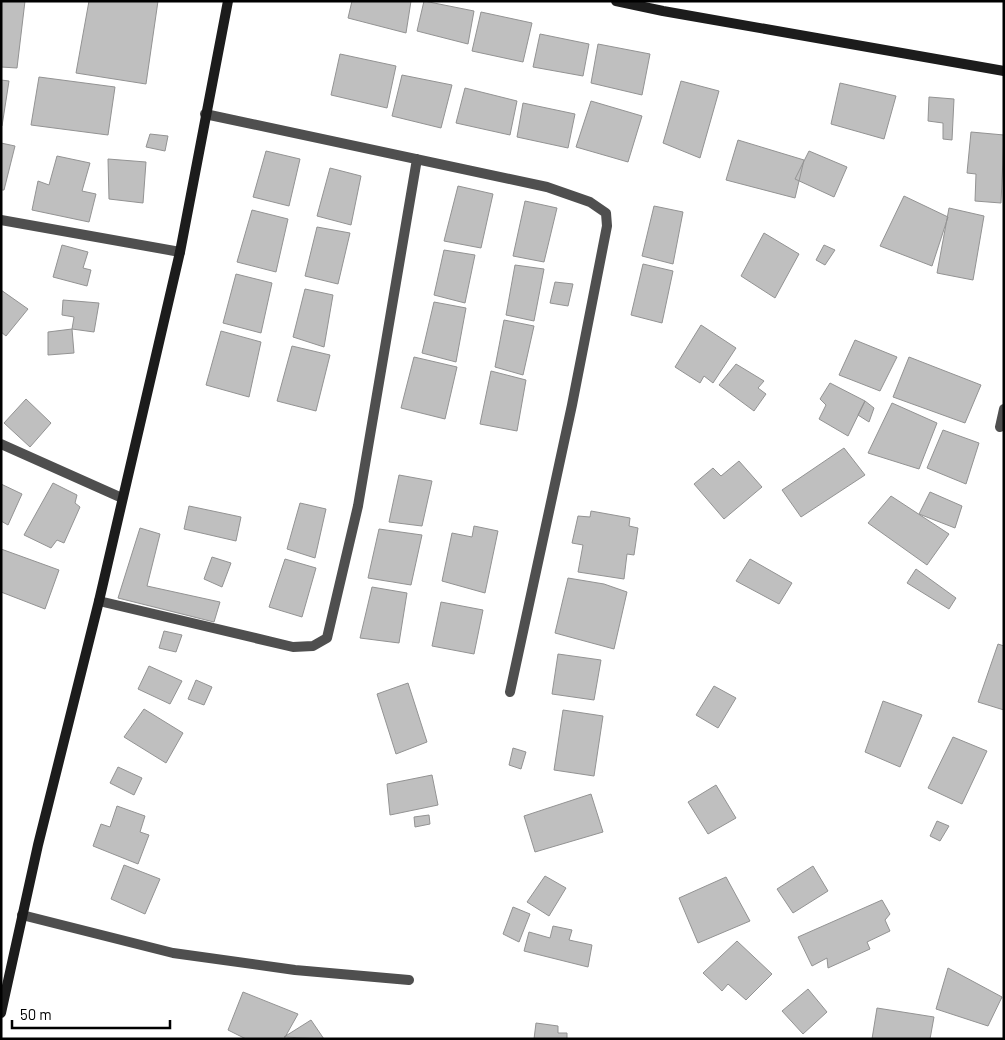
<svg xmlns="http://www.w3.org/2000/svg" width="1005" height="1040" font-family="Barlow,sans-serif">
<rect width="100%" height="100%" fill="#fff"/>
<path fill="#bfbfbf" stroke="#939393" d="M1 1H25L17 68 1 67Z
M89 1H158L146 84 76 73Z
M352 1H411L406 33 348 18Z
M424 1 474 11 468 44 417 31Z
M481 12 532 23 523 62 472 51Z
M540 34 589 44 583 76 533 67Z
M598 44 650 54 642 95 591 83Z
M340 54 396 66 387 108 331 95Z
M402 75 452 85 441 128 392 116Z
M39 77 115 87 108 135 31 125Z
M1 80 9 81 2 126H1Z
M681 81 719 91 700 158 663 143Z
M840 83 896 96 884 139 831 124Z
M465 88 517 101 510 135 456 123Z
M929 97 954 99 952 140 943 139V123L928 121Z
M591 101 642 116 628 162 576 147Z
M523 103 575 114 568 148 517 137Z
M971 132 1004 135 1001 203 975 201 976 174 967 173Z
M150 134 168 136 165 151 146 147Z
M738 140 804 160 795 198 726 180Z
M1 143 15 146 4 190H1Z
M266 151 300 159 289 206 253 197Z
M809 151 847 167 834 197 795 179Z
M57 156 90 163 82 191 96 194 89 222 32 210 38 181 49 185Z
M108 159 146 162 143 203 109 199Z
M330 168 361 176 351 225 317 216Z
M458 186 493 194 481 248 444 241Z
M904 196 948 217 932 266 880 246Z
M525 201 557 208 544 262 513 256Z
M654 206 683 212 673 264 642 256Z
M949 208 984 216 973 280 937 273Z
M252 210 288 219 276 272 237 262Z
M317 227 350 233 338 284 305 276Z
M764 233 799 254 775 298 741 276Z
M62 245 88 252 83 268 91 270 87 286 53 277Z
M824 245 835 250 825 265 816 260Z
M444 250 475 255 465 303 434 295Z
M643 264 673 271 662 323 631 315Z
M515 265 544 269 534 321 506 315Z
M236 274 272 283 261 333 223 323Z
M555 282 573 284 568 306 550 303Z
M305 289 333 295 324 347 293 337Z
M1 290 28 309 6 336 1 332Z
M63 300 99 303 94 332 72 329 74 317 62 315Z
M434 302 466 308 456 362 422 353Z
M504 320 534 326 523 375 495 367Z
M701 325 736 348 713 383 704 376 700 383 675 367Z
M72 329 74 353 48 355V332Z
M221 331 261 342 249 397 206 385Z
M855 340 897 357 880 391 839 375Z
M292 346 330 355 316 411 277 401Z
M414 357 457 367 445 419 401 408Z
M909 357 981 385 965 423 893 397Z
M736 364 764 381 758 388 766 394 754 411 719 385Z
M491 371 526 380 517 431 480 424Z
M830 383 865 401 848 436 819 419 826 405 820 399Z
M26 399 51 423 30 447 4 423Z
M865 401 874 408 869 422 858 415Z
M892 403 937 423 919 469 868 453Z
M943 430 979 443 966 484 927 468Z
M844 448 865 475 801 517 782 490Z
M739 461 762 487 724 519 694 484 713 468 721 476Z
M399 475 432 481 422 526 389 522Z
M53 483 77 495 75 503 80 507 64 543 57 540 51 548 24 535Z
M1 484 22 494 8 525 1 521Z
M930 492 962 506 955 528 919 514Z
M891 496 949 534 927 565 868 523Z
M300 503 326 509 315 558 287 549Z
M189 506 241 517 236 541 184 529Z
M591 511 630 518 629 526 638 528 634 555 627 554 624 579 578 572 583 545 572 543 578 516 590 517Z
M474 526 498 531 485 593 442 581 452 533 472 537Z
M140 528 160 534 147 586 220 602 214 622 118 598Z
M379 529 422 535 411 585 368 578Z
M1 549 59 570 45 609 1 592Z
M212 557 231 563 222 587 204 579Z
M285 559 316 568 302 617 269 607Z
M750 559 792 583 779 604 736 581Z
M916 569 956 598 949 609 907 583Z
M568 578 604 584 627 592 614 649 555 633Z
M372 587 407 593 399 643 360 638Z
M441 602 483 610 474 654 432 646Z
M164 631 182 635 176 652 159 648Z
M998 644 1004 646V710L978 702Z
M558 654 601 660 594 700 552 694Z
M149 666 182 681 170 704 138 689Z
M196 680 212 687 204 705 188 699Z
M408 683 427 742 396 754 377 694Z
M714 686 736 698 718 728 696 715Z
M883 701 922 715 900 767 865 752Z
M144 709 183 733 166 763 124 737Z
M563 710 603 716 594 776 554 770Z
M953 737 987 751 962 804 928 788Z
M513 748 526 752 521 769 509 765Z
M118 767 142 778 134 795 110 783Z
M432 775 438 805 390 815 387 784Z
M716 785 736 818 708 834 688 802Z
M591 794 603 832 535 852 524 816Z
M117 806 145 816 140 832 149 835 138 864 93 846 101 824 110 827Z
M429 815 430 824 415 827 414 817Z
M937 821 949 826 940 841 930 836Z
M124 865 160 879 145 914 111 899Z
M813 866 828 891 793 913 777 889Z
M545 876 566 888 549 916 527 902Z
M726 877 750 921 698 943 679 898Z
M882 900 890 914 885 920 890 931 867 942 870 949 828 968 827 958 812 966 798 937Z
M513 907 530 914 519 942 503 934Z
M553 926 572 930 569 940 592 945 588 967 524 951 529 932 550 938Z
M737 941 772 974 746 1000 728 984 722 991 703 973Z
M948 968 1002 997 988 1026 936 1009Z
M808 989 827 1012 803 1034 782 1011Z
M243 992 298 1014 284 1039H246L228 1030Z
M877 1008 934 1017 930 1039H872Z
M311 1020 324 1039 284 1037Z
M536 1023 558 1026V1033H567V1039H534Z"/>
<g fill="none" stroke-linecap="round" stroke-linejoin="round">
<path stroke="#4f4f4f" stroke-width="10" d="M205 114 547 187 590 202 606 213 607 226 572 405 510 692
M1 220 180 252
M1000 427 1004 409
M1 444 122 498
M99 601 293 647 313 646 327 638 358 506 417 159
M22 915 173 953 295 970 409 980"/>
<path stroke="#1c1c1c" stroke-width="10" d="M616 1 663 11 1004 71
M1 1013 38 845 99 601 180 252 228 1"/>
</g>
<rect width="1005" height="1040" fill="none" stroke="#000000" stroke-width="5"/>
<path d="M12 1020v8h158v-8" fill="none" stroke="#000000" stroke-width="2.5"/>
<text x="20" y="1020" font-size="15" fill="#000000" stroke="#ffffff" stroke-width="4" paint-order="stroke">50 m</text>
</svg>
